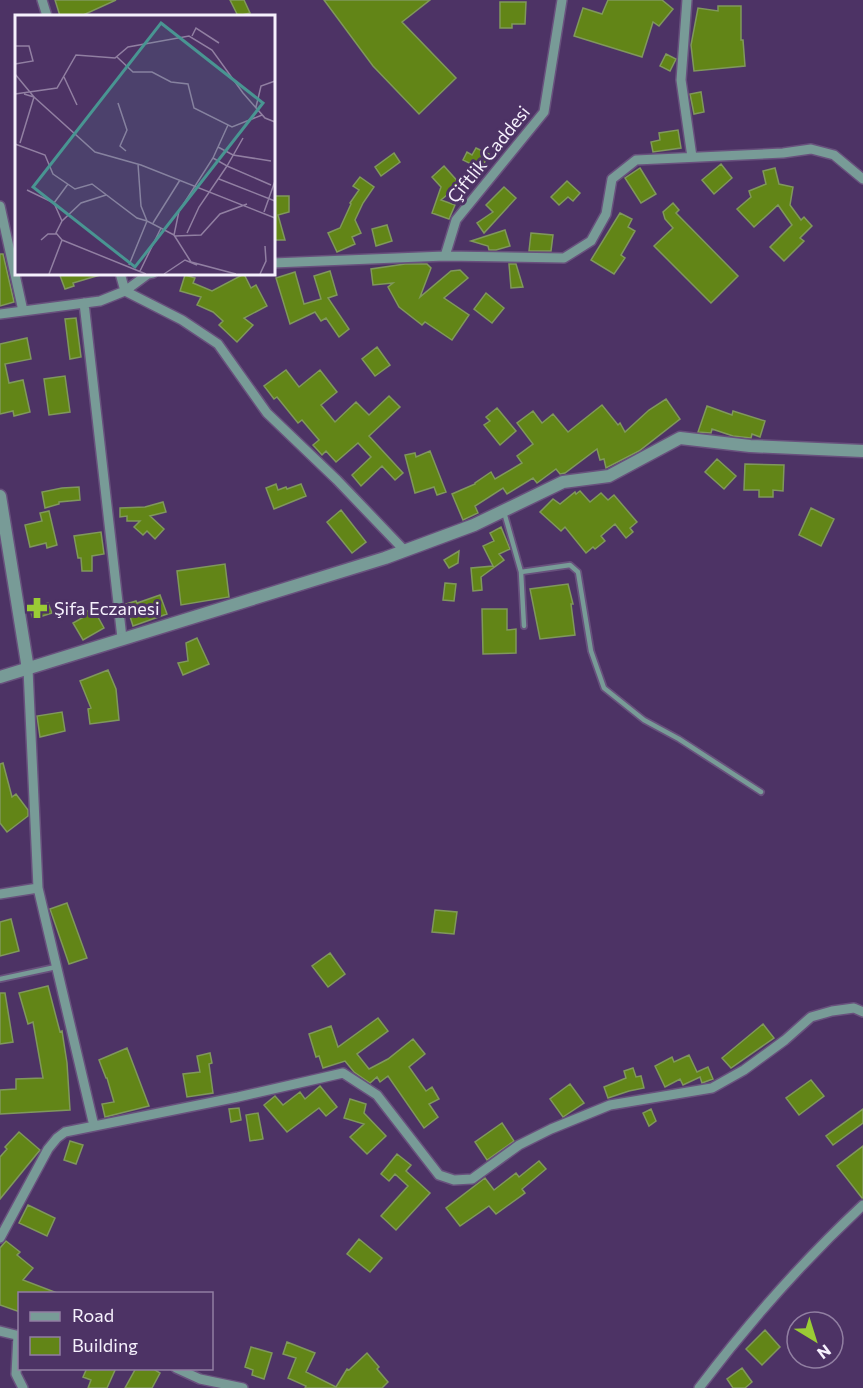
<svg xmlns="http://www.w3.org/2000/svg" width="863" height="1388" font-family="Commissioner,sans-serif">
<rect width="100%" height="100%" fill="#4d3365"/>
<path fill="#628517" stroke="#80985c" stroke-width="1.5" d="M55 0H116L81 16H60Z
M230 0H244L250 13 238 16Z
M324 0H430L402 22 456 78 419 114 373 66Z
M608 0H662L673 9 659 26 653 22 642 57 574 36 583 8 602 14Z
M500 2H526L525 24H512V28H500Z
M718 6H741V40H743L745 66 694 71 691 45 698 8 718 11Z
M666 54 676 59 670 71 660 66Z
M701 92 704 112 694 114 690 94Z
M678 130 681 148 653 152 651 142 660 140 659 133Z
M476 148 489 154 481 169 463 160 467 152 472 155Z
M394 153 400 162 381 176 375 167Z
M721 164 732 178 714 194 702 180Z
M444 166 460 184 441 200 455 205 449 219 432 213 441 187 432 177Z
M640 168 656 194 641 203 625 178Z
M775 168 779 184 793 187 790 205 801 220 804 217 812 226 800 238 804 241 784 261 770 247 792 225 778 205 754 227 737 209 751 197 749 191 766 184 763 171Z
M360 177 374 187 363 203 355 220 361 233 352 237 355 244 337 252 328 233 340 228 351 204 350 203 359 190 353 186Z
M567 181 580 193 573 201 568 197 559 205 551 197Z
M504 187 516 198 484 233 477 223 493 212 486 205Z
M273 196H289V212L278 215 285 240H273Z
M673 203 679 210 676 213 738 276 711 303 654 246 673 228 665 219 663 212Z
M620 213 632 219 628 227 635 231 621 255 625 258 614 274 591 260Z
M387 225 392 241 376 246 372 229Z
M505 230 510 246 496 250H489L488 246 471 241Z
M531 233 553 235 551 251H529Z
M0 254H3L14 302 0 306Z
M405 264H427L431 268 420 297 451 271 460 270 468 278 444 298 469 315 452 340 425 322 422 325 399 307 388 287 393 283 373 285 371 269Z
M509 264H516L523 287 511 288Z
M330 271 337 295 328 298 349 329 339 337 326 318 321 321 315 312 290 324 276 278 295 272 304 304 321 299 314 276Z
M59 273H99L100 275 73 283 74 286 65 289Z
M244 274 251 288 256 285 267 306 244 318 253 325 237 342 219 325 223 321 213 312 197 305 201 297 180 291 185 275 195 278 193 283 212 291Z
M486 293 504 308 492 323 474 309Z
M76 318 81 357 70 359 65 319Z
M27 338 31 359 5 364 9 383 23 380 30 412 14 416 13 411 0 414V344Z
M377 347 390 365 375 376 362 359Z
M286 370 299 387 320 370 337 392 321 405 335 422 356 402 369 415 389 396 400 407 369 436 403 473 395 480 382 466 361 486 352 475 371 457 358 443 336 462 326 451 322 455 313 445 319 440 302 420 298 423 277 397 274 399 264 386Z
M65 376 70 412 49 415 44 379Z
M666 399 680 419 639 451 606 468 604 459 600 460 597 449 565 473 560 474 556 469 537 483 533 478 507 494 503 488 475 506 478 513 463 520 452 494 475 484V483L491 472 495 479 522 463 517 456 533 444 517 423 533 411 542 423 553 414 568 432 602 405 618 425 620 423 625 432 649 410Z
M707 406 732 415 733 411 765 421 760 437 752 434 751 438 733 436 712 429 711 433 698 432Z
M497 408 516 431 500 445 484 425 490 421 486 417Z
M430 451 446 492 437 495 434 487 415 493 405 455 415 453 416 457Z
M717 459 736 476 724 489 705 472Z
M745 464 784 465 783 491 773 490V497H759V490H744Z
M276 484 278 490 286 487 287 489 301 484 306 496 274 509 266 488Z
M79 487 80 500 59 502V504L45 508 42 492 62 488Z
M580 491 590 502 601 493 608 500 614 495 637 522 630 528 633 532 626 538 615 524 601 536 605 541 595 549 593 547 586 553 565 527 561 531 540 512 553 499 560 504 575 492 576 494Z
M163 502 166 512 150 516 164 529 155 539 147 531 143 535 134 527 140 521H127V516L120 517V508L145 507Z
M811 508 834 519 821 546 799 535Z
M341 510 366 542 352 553 327 522Z
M49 511 57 545 47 548 46 543 30 547 25 525 42 521 40 513Z
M501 527 510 549 499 554 504 560 481 577 482 590 473 591 471 568 493 566 483 546 494 541 490 533Z
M101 532 104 554 92 556V571H82L81 558H78L74 536Z
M459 551 458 563 449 568 444 560Z
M225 564 229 597 181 605 177 571Z
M445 583 456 584 454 601 443 600Z
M568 584 573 604H571L575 635 540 639 530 589Z
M160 595 167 614 133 626 126 604 136 601 137 603Z
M48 603 52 613 33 619 30 609Z
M93 608 104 628 83 640 73 623 82 618 80 615Z
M482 609H507V630L516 629V653L483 654Z
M197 638 209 664 183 675 178 663 188 661 186 643Z
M108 670 116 689 119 720 90 724 88 709 91 708 80 681Z
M62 712 65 731 40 737 37 716Z
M3 763 12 797 16 794 28 810V816L7 832 0 823V764Z
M67 903 87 958 69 964 50 909Z
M435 910 457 912 454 934 432 932Z
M11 919 19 951 0 956V922Z
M330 953 345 974 328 987 312 966Z
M48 986 60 1032 62 1031 67 1063 70 1110 0 1114V1090L16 1089V1079L43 1078 33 1022 28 1024 19 993Z
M0 993H5L13 1042 0 1044Z
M378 1018 388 1031 357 1054 369 1069 388 1059 413 1039 425 1054 409 1067 426 1091 432 1087 439 1099 429 1104 438 1117 424 1128 388 1076 380 1082 377 1077 370 1083 354 1072 345 1061 323 1068 319 1056 316 1057 309 1034 331 1026 338 1047Z
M763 1024 774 1038 731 1068 722 1058Z
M127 1048 149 1106 105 1117 102 1104 114 1102 107 1078H106L99 1060Z
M210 1053 212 1063 209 1064 213 1093 187 1097 183 1074 200 1072 197 1056Z
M689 1055 697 1072 708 1067 713 1079 702 1083 700 1077 683 1085 680 1079 665 1087 655 1066 672 1057 674 1062Z
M633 1068 636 1077 641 1076 644 1088 629 1091 608 1098 604 1087 626 1078 624 1071Z
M811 1080 824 1096 799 1115 786 1098Z
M570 1084 584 1103 563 1117 550 1099Z
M320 1086 337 1107 326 1116 319 1108 287 1132 264 1105 275 1096 283 1105 300 1092 305 1099Z
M350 1099 366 1104 364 1113 386 1136 367 1154 350 1137 364 1124 344 1118Z
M239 1108 241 1120 231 1122 229 1109Z
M651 1109 656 1121 649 1126 643 1113Z
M863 1109V1123L833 1145 826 1136Z
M258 1113 263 1139 250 1141 246 1115Z
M502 1123 514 1141 487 1160 475 1142Z
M19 1132 40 1150 0 1199V1157L7 1149 5 1147Z
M70 1141 83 1145 76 1164 64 1160Z
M863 1146V1198H862L837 1166Z
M397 1154 411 1165 406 1171 430 1193 396 1230 381 1216 408 1186 395 1174 389 1181 381 1174Z
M539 1161 546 1169 522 1189 525 1193 496 1214 489 1206 460 1226 446 1208 485 1178 494 1190 516 1173 519 1177Z
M28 1205 55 1218 47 1236 19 1223Z
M359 1239 382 1258 370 1272 347 1254Z
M6 1241 20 1252 17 1255 33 1268 23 1280 57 1293H20V1312L0 1305V1248Z
M765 1330 780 1347 762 1365 746 1349Z
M287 1342 315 1353 306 1372 336 1387 347 1369 349 1370 367 1353 379 1367 377 1369 388 1382 382 1388H305L306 1386 288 1378 296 1358 283 1354Z
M251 1347 272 1353 264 1379 252 1375 253 1370 245 1367Z
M87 1368H116L107 1388H88L91 1380 83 1377Z
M136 1368H152L160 1373 152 1388H125Z
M742 1368 752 1382 745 1388H733L727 1379Z"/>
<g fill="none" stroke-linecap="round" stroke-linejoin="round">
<defs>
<path id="service" d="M504 512 521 572 524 626
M521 572 570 565 578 572 591 651 604 688 644 720 679 739 761 792
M0 979 56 967"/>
<path id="minor" d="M42 0 47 16
M687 0 681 80 692 157
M0 206 23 311
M445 256 456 220 544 112 562 0
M273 263 445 256 564 258 591 241 606 214 612 179 636 160 783 153 811 149 834 155 863 179
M120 273 125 291 148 274 153 273
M84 303 122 638
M0 314 100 301 125 291 182 320 218 344 267 413 337 480 404 550
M28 669 38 888 94 1126
M0 894 38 888
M0 1238 48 1149 57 1138 65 1132 238 1097 343 1073 377 1095 439 1175 454 1180 472 1179 519 1145 551 1129 610 1105 712 1088 744 1070 785 1040 811 1017 832 1011 854 1008 863 1012
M0 1331 20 1336
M18 1335 16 1374 23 1388
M176 1368 200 1379 243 1388
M699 1388C749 1322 803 1261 863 1205"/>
<path id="tertiary" d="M0 496 28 669
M0 677 385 558 474 525 563 482 609 476 680 438 750 446 863 451"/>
</defs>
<use href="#service" stroke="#68517d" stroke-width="8"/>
<use href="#minor" stroke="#68517d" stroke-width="12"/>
<use href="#tertiary" stroke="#68517d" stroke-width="15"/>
<use href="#service" stroke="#789b97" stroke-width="4.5"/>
<use href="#minor" stroke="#789b97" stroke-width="9"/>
<use href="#tertiary" stroke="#789b97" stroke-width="12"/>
</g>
<defs>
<symbol id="pharmacy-bare" viewBox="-9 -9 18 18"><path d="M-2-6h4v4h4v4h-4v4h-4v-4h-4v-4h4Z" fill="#9acb35" stroke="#4d3365" stroke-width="2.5" paint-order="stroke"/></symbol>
</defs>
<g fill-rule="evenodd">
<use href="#pharmacy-bare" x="22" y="593" width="30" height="30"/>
</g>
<g text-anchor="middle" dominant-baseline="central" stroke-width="6" stroke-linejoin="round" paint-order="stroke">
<g font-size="18" fill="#f6f1fd" stroke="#4d3365">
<text transform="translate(488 154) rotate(-51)">Çiftlik Caddesi</text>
</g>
<g font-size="18" fill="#f6f1fd" stroke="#4d3365" text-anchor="start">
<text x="54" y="608">Şifa Eczanesi</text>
</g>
</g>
<g transform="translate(15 15)">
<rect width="260" height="260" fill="#4d3365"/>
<path fill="none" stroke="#917fa2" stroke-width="1.5" d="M177 21 181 13 204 28M0 31H14L18 46 0 49M102 42 118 57H137L156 67 173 69 179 93 217 112 247 100M0 59 19 82 80 137 126 150 260 203M49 62 62 90M0 79 42 73 61 40 100 43 113 32 174 21 197 35 228 78 250 103 260 107M103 88 112 115 105 131 111 136M241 92 246 71 260 66M213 110 198 143 164 196 159 220 176 247 221 259M5 128 19 82 9 79M0 129 30 140 38 159 60 174 77 169 122 203 132 206 114 250M203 132 218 140 256 146M198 143 212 151 228 123M123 149 126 191 132 206 159 220M204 164 260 186M12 175 39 188 47 206M39 188 53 169M249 197 260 166M138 208 165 165M172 218 184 192 212 151 256 170M160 221 186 220 205 199 232 189M26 225 33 219H42M47 225 131 259M47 225 41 218 47 206 66 188 91 180M125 256 146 213M34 259 47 225M149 259 170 245 182 250M245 259 251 246 250 231"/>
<path fill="#499592" fill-opacity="0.15" stroke="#499592" stroke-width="3" d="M146 8 248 88 120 252 18 172Z"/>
<rect width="260" height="260" fill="none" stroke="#f6f1fd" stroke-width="3"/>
</g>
<rect x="18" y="1292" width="195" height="78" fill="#4d3365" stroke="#917fa2" stroke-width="1.5"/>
<rect x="30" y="1312" width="30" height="9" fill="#789b97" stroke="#917fa2" stroke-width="1.5"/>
<text x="72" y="1322" font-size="18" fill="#f6f1fd">Road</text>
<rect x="30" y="1337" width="30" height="18" fill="#628517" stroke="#917fa2" stroke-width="1.5"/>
<text x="72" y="1352" font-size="18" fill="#f6f1fd">Building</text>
<g transform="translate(815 1340) rotate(142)"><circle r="28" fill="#4d3365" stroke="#917fa2" stroke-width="1.5"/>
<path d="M0-4.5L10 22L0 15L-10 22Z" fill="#9acb35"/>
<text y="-9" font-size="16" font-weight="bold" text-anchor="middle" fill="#f6f1fd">N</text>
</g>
</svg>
